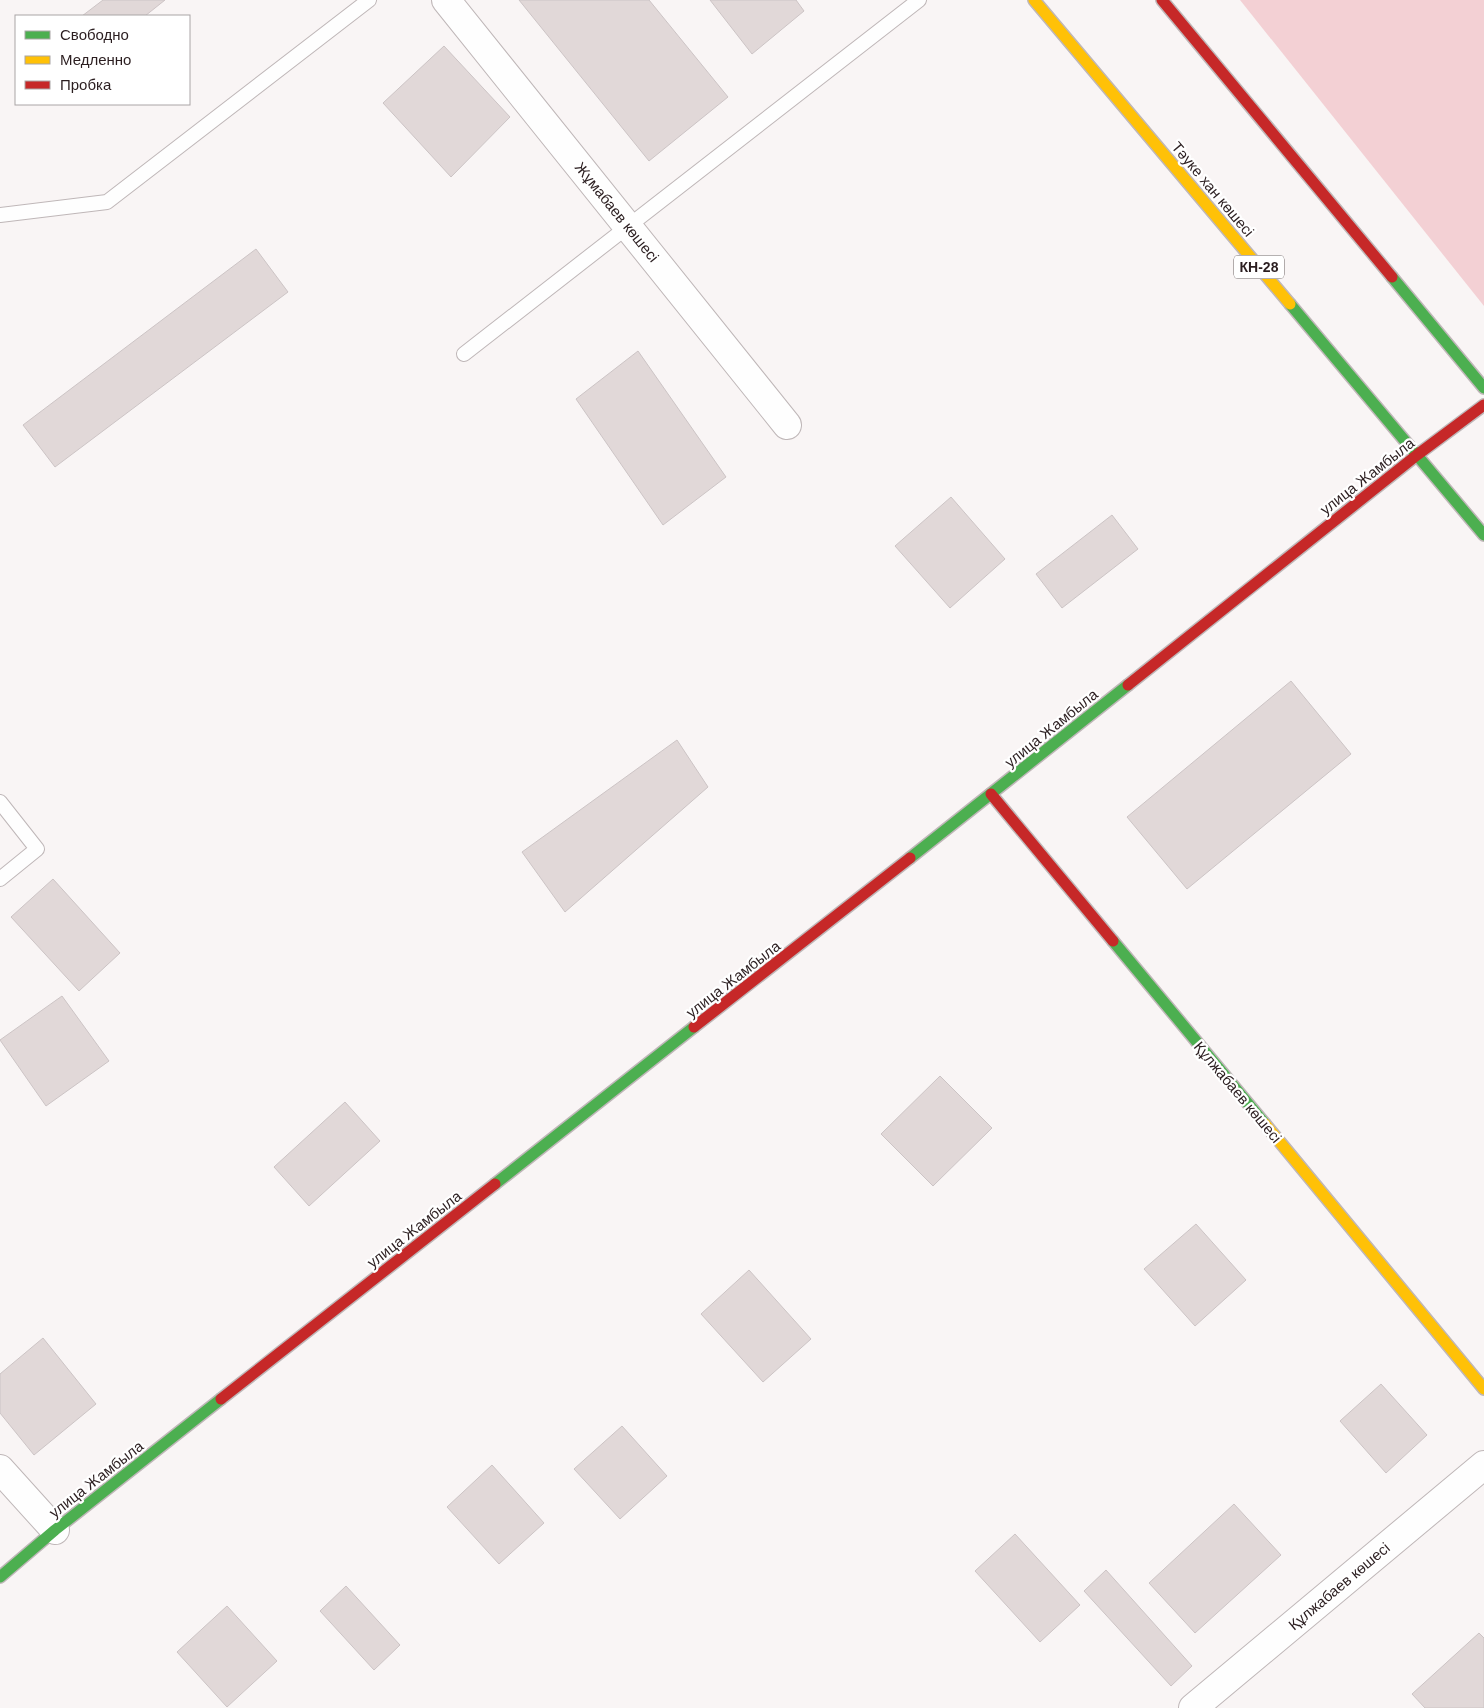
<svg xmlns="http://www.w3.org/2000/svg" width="1484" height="1708" font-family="Arial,sans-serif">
<rect width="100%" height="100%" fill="#f9f5f5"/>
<path fill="#f3d0d4" d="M1240 0H1484V306Z"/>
<path fill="#e1d8d8" stroke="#ccc4c5" d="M103 0H165L145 16H82Z
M519 0H649L728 97 649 161Z
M710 0H796L804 11 752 54Z
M444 46 510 117 451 177 383 103Z
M256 249 288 292 55 467 23 425Z
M638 351 726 477 663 525 576 399Z
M951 497 1005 559 950 608 895 546Z
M1112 515 1138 549 1062 608 1036 574Z
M1291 681 1351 754 1187 889 1127 817Z
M677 740 708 787 565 912 522 852Z
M53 879 120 953 79 991 11 917Z
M62 996 109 1061 46 1106 0 1040Z
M940 1076 992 1128 933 1186 881 1134Z
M345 1102 380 1141 309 1206 274 1167Z
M1196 1224 1246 1280 1195 1326 1144 1269Z
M749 1270 811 1339 763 1382 701 1314Z
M43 1338 96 1404 34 1455 0 1413V1374Z
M1381 1384 1427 1435 1386 1473 1340 1421Z
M622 1426 667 1476 620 1519 574 1469Z
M492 1465 544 1523 499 1564 447 1507Z
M1234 1504 1281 1555 1195 1633 1149 1583Z
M1015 1534 1080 1605 1040 1642 975 1571Z
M1106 1570 1192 1666 1171 1686 1084 1591Z
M346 1586 400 1645 374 1670 320 1611Z
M227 1606 277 1661 227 1707 177 1652Z
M1479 1633 1484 1638V1708H1425L1412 1694Z"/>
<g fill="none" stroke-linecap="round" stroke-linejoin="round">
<defs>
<path id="lane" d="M0 215 107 202 369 0
M464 354 919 0
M0 802 37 849 0 879"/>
<path id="street" d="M446 0 787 425
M0 1469 55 1530
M1193 1708 1484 1465"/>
<path id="fast" d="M1392 277 1484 388
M1290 304 1484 535
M910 858 1128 685
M1113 941 1265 1124
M495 1184 694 1027
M0 1577 55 1530 221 1399"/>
<path id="slow" d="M1034 0 1290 304
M1265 1124 1484 1389"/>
<path id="jam" d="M1162 0 1392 277
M1128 685 1417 455 1484 405
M991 794 1113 941
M694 1027 910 858
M221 1399 495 1184"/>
</defs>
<use href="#lane" stroke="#bfb7b8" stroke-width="16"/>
<use href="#street" stroke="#bfb7b8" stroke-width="30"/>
<use href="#fast" stroke="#bfb7b8" stroke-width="14"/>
<use href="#slow" stroke="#bfb7b8" stroke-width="14"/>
<use href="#jam" stroke="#bfb7b8" stroke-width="14"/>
<use href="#lane" stroke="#fefefe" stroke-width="14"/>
<use href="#street" stroke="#fefefe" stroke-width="28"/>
<use href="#fast" stroke="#4caf50" stroke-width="11"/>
<use href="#slow" stroke="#ffc107" stroke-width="11"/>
<use href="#jam" stroke="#c62828" stroke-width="11"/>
</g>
<g text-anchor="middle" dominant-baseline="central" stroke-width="4.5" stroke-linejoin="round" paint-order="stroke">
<rect fill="#fff" stroke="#6b6263" stroke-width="1" x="1234" y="255.5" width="50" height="23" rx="4"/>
<g font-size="14" font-weight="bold" fill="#2b1e20">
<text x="1259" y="267">КН-28</text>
</g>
<g font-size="15" fill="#2b1e20" stroke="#fff">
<text transform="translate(1213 189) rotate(50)">Тәуке хан көшесі</text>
<text transform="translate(617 212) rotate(51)">Жұмабаев көшесі</text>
<text transform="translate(1367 476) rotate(-38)">улица Жамбыла</text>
<text transform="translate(1051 728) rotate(-39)">улица Жамбыла</text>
<text transform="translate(733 979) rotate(-38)">улица Жамбыла</text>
<text transform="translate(1238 1092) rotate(50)">Құлжабаев көшесі</text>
<text transform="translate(414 1229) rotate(-38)">улица Жамбыла</text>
<text transform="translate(96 1479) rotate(-38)">улица Жамбыла</text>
<text transform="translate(1339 1586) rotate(-40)">Құлжабаев көшесі</text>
</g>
</g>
<rect x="15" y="15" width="175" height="90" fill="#ffffff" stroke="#aaa5a6"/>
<rect x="25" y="31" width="25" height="8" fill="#4caf50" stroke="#aaa5a6"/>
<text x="60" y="40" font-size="15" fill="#2b1e20">Свободно</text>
<rect x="25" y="56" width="25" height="8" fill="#ffc107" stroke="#aaa5a6"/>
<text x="60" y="65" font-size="15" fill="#2b1e20">Медленно</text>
<rect x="25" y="81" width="25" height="8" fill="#c62828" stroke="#aaa5a6"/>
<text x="60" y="90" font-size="15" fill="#2b1e20">Пробка</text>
</svg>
